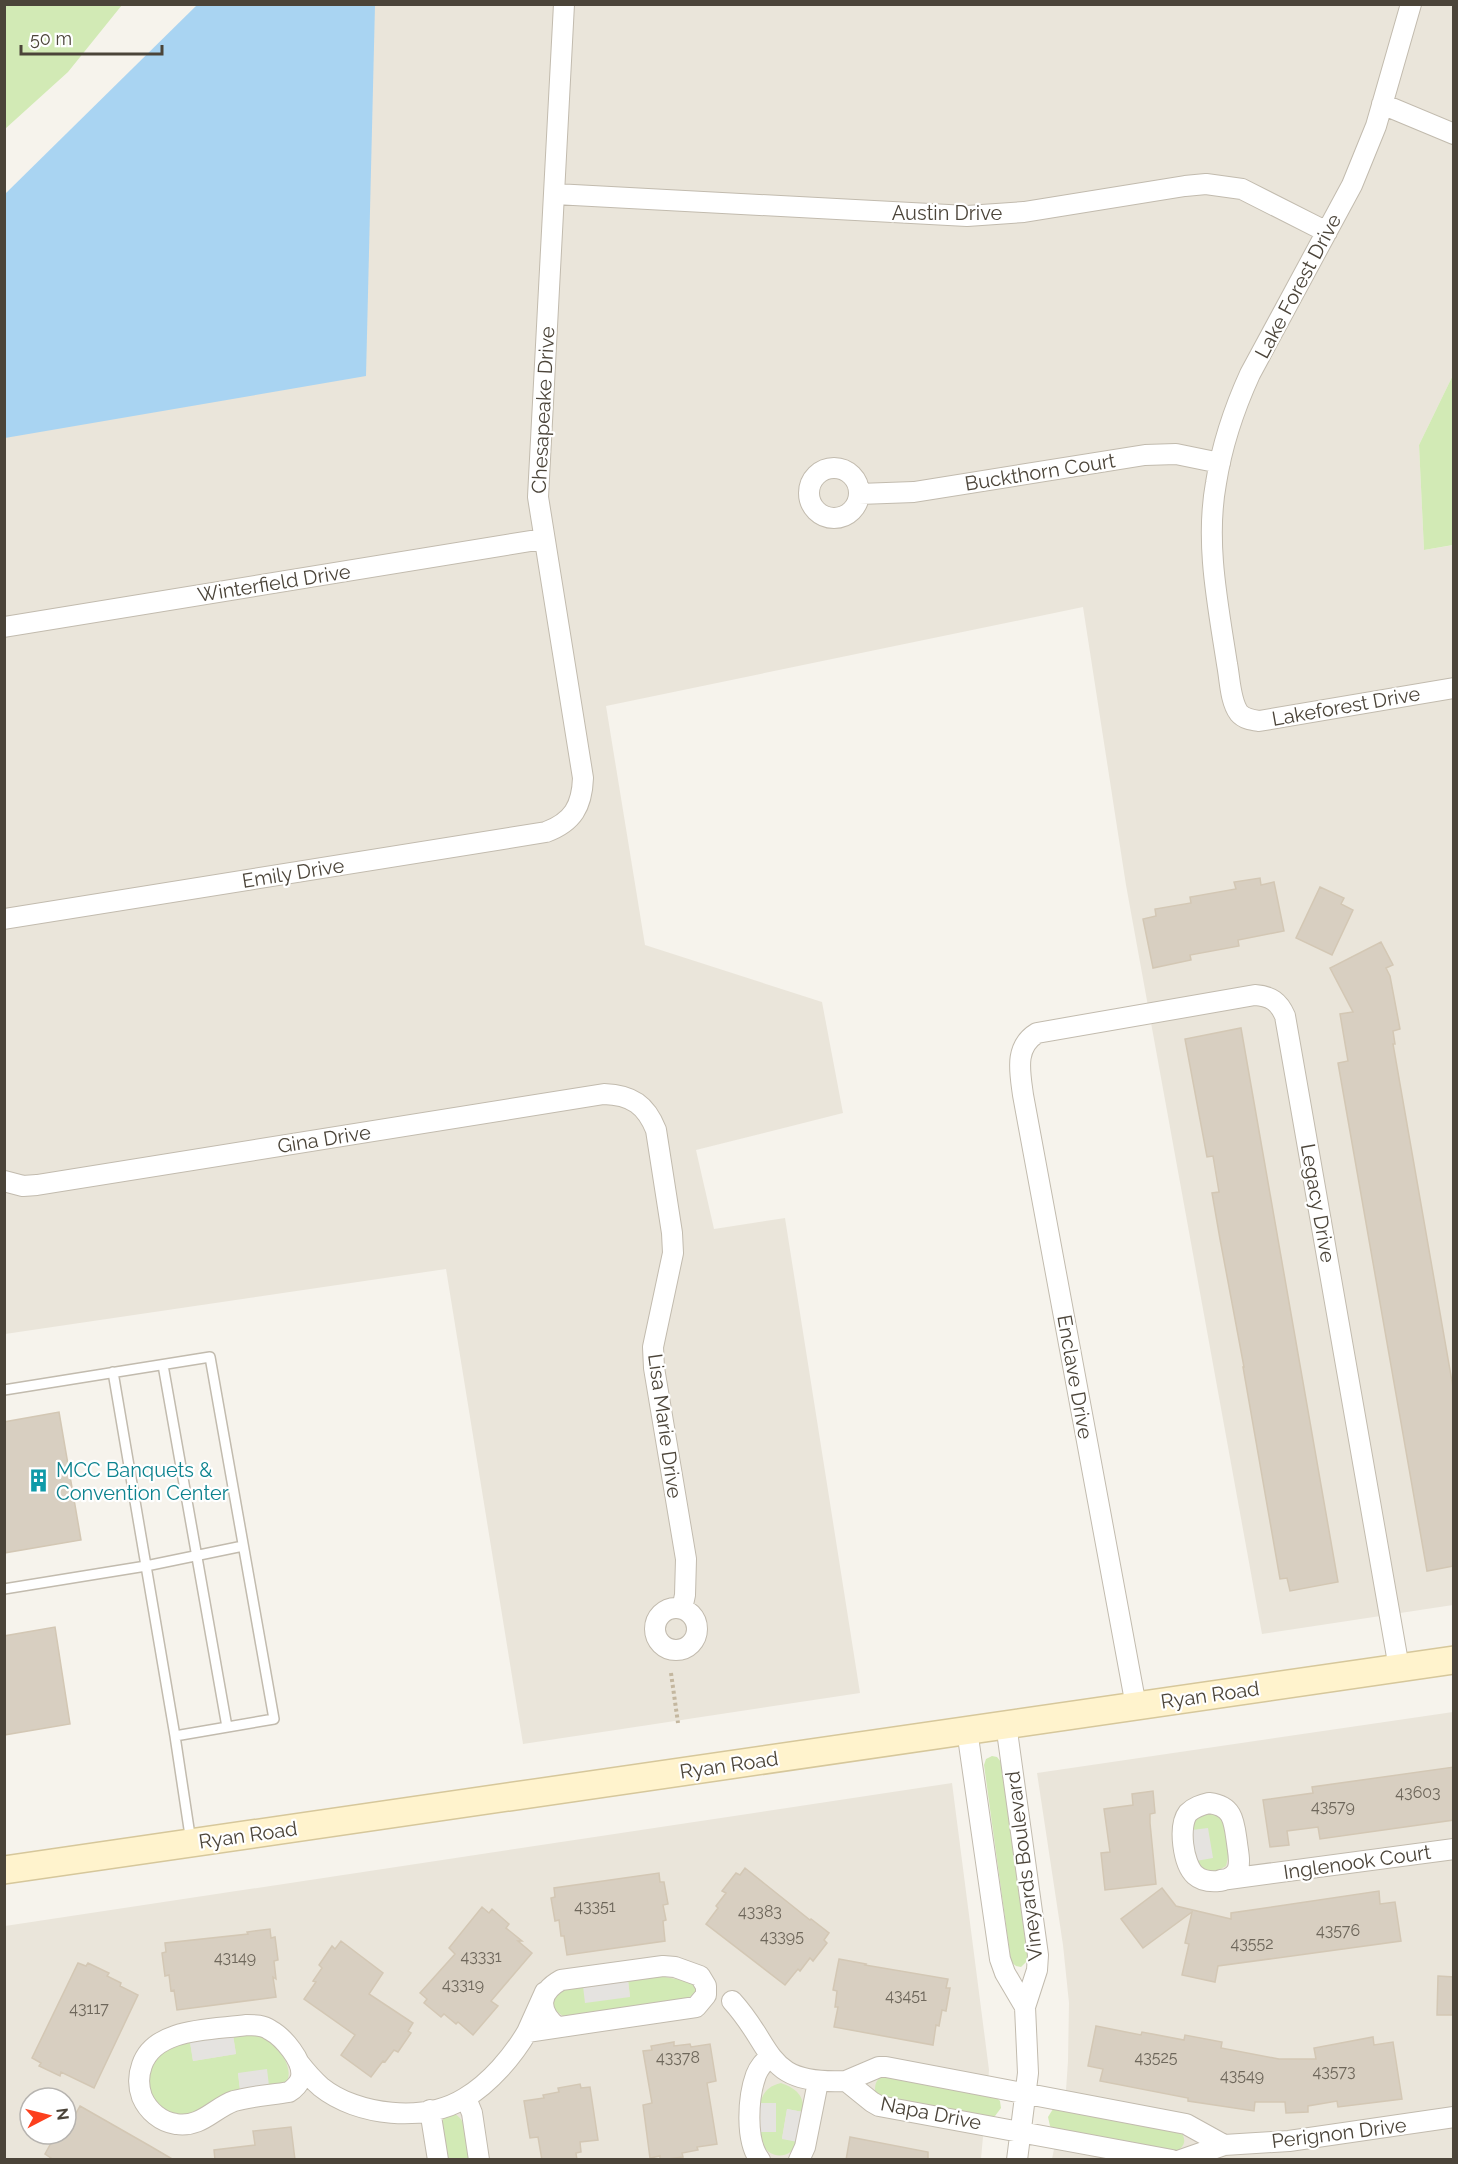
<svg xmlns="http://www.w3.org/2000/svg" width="1458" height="2164" font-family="Raleway,sans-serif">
<rect width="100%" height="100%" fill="#f6f3ec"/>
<path fill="#eae5da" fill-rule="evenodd" d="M312 5H1453V375L1419 445 1424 550 1454 545 1453 1605 1262 1634 1126 885 1083 607 606 706 645 945 822 1002 843 1113 696 1150 714 1229 785 1218 860 1693 523 1744 446 1269 5 1334 4 374Z
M1453 1712V2159H1052L1066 2090 1068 2061 1069 2003 1063 1945 1037 1773Z
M952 1783 989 2070 981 2159 5 2160V1926ZM30 2098H66V2134H30Z"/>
<path fill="#d2eab5" d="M5 4 122 5 68 72 5 129Z
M1453 375V545L1424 550 1419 445Z
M992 1756 997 1757 1001 1762 1028 1960 1021 1967 1016 1966 1011 1962 984 1765 986 1759Z
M1206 1813C1209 1814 1213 1814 1216 1815 1230 1822 1230 1854 1226 1866L1215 1872C1212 1871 1208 1871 1205 1870 1191 1863 1191 1832 1195 1819Z
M659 1976 693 1982 696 1986V1993L686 1999 563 2016C557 2012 552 2009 552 2001 553 1974 615 1993 630 1997L628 1980Z
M233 2035C244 2035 256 2033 266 2038 284 2047 305 2091 269 2085 259 2084 247 2077 238 2073L240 2090C224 2098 204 2114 185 2115 163 2116 143 2095 148 2072 149 2068 153 2064 155 2060 158 2056 160 2052 164 2049 171 2044 181 2044 190 2042L193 2061 236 2054Z
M884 2075 995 2096 1000 2101 1001 2108 995 2116 988 2117 880 2097 875 2091C875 2082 877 2079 884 2075Z
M781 2083C795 2088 805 2095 803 2112L787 2109 782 2138 798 2142C789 2164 759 2158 761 2132H776L760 2103C764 2091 769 2086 781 2083Z
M1058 2108 1179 2130C1187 2138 1186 2147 1175 2152L1054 2129 1050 2126 1048 2117 1053 2109Z
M451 2113C469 2116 467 2145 469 2159H448L442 2123 444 2116Z"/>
<path fill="#e5e3e0" d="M1208 1828 1213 1858 1196 1861 1192 1830Z
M628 1980 630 1997 585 2003 583 1986Z
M233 2035 236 2054 193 2061 190 2042Z
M267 2069 269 2086 240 2090 238 2073Z
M760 2103H776V2132H761Z
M787 2109 803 2112 798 2142 782 2139Z"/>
<path fill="#a9d4f2" d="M197 5H375L366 376 5 438V194Z"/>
<path fill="#d8cfc1" stroke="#d3c7b4" stroke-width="1.5" d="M1260 878 1261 885 1274 882 1284 931 1238 940 1239 946 1190 955 1191 960 1153 968 1143 919 1156 916 1155 909 1191 903 1190 897 1236 889 1234 882Z
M1320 887 1344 898 1341 904 1353 910 1332 955 1296 938Z
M1381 942 1393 965 1386 968 1390 976 1400 1029 1393 1031 1395 1044H1393L1454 1393V1566L1427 1571 1338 1063 1348 1061 1340 1014 1353 1012 1330 968Z
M1241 1028 1338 1582 1290 1591 1287 1578 1280 1579 1243 1367H1244L1220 1239 1212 1193 1219 1192 1213 1156 1207 1157 1185 1039Z
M59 1412 81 1540 4 1553V1422Z
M55 1627 70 1724 4 1735V1636Z
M1454 1767V1820L1320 1839 1318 1827 1287 1831 1289 1845 1270 1847 1263 1800 1313 1793 1312 1787Z
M1153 1791 1155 1813 1150 1814V1823L1156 1884 1105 1890 1101 1853 1110 1852 1104 1809 1133 1805 1132 1794Z
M745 1868 810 1920 811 1919 829 1933 824 1940 827 1943 813 1961 810 1958 800 1971 798 1969 785 1985 706 1924 718 1908 716 1906 726 1893 722 1891 736 1873 740 1875Z
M659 1873 660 1882H664L668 1904 663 1905 666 1920 663 1921 665 1941 567 1955 564 1936H561L559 1920 555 1921 551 1898 555 1897 554 1888Z
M1162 1888 1176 1906 1231 1919V1913L1379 1891 1380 1904 1395 1902 1401 1941 1218 1966 1215 1982 1182 1975 1189 1944 1185 1943 1192 1912 1143 1948 1121 1919Z
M482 1907 489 1913 492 1909 509 1924 506 1928 522 1941H518L532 1953 491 2001 498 2006 473 2035 458 2022 456 2024 444 2014 441 2017 424 2003 427 1999 420 1993 455 1954 449 1948Z
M270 1929 271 1938 275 1937 278 1960 274 1961 276 1979 273 1977 276 1997 177 2010 174 1990 171 1991 169 1975 165 1976 162 1953 166 1952 165 1943 248 1934 247 1932Z
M341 1941 383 1973 369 1994 413 2023 408 2031 411 2033 398 2052 394 2050 385 2062 383 2061 371 2077 341 2055 355 2035 304 1999 316 1982 313 1981 322 1968 319 1965 332 1946 335 1949Z
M839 1959 866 1964 865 1965 948 1979 946 1988H950L946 2011 942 2010 939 2026 936 2025 933 2045 834 2027 838 2007H835L837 1991 833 1990Z
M78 1963 86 1966 88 1963 109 1973 107 1976 121 1983 120 1986 138 1995 94 2088 61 2072 60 2076 39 2066 41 2063 32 2058Z
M1438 1976 1454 1977V2015H1437Z
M1096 2026 1141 2035 1142 2032 1184 2040 1185 2035 1222 2042 1221 2048 1279 2059H1316L1314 2048 1373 2037 1374 2045 1393 2042 1402 2099 1338 2107 1337 2101 1308 2106V2112L1286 2113 1285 2102H1255L1254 2111 1188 2101V2098L1100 2081 1103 2069 1088 2066Z
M674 2042V2046L690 2044 691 2047 710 2044 716 2081 707 2083 717 2144 697 2147 698 2150 682 2153 683 2157 660 2160V2156L650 2158 643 2105 652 2103 643 2051 652 2050 651 2046Z
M580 2084 581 2088 590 2087 598 2140 580 2142 581 2152 576 2153 577 2160H542L538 2137 530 2138 524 2101 544 2098 543 2095 559 2092 558 2088Z
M80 2106 150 2146 174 2160H54L45 2154 56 2134 60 2136 61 2134H66V2125L68 2122 70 2124Z
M291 2127 295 2160H215L214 2150 255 2145 253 2131Z
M850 2137 928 2152V2160H846Z"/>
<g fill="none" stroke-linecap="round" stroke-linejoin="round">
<defs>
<path id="service" d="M163 1365 227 1727
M113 1372 175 1736
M4 1390 210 1357 274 1719 175 1736 191 1842
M4 1589 146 1566 243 1546"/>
<path id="minor" d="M1411 4 1376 126 1352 185 1250 374C1234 409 1222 445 1216 483 1205 543 1218 605 1227 664 1230 679 1230 701 1239 713 1244 719 1252 720 1259 721L1454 688
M1382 104 1454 134
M555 194 967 216 1024 212 1185 186 1206 184 1242 189 1327 232
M809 493a25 25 0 1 1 50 0a25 25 0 1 1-50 0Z
M859 494 914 492 1145 455 1176 454 1220 463
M4 627 543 539
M4 919 546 832C573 822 582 806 583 778L538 497 564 4
M4 1181 23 1186 37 1185 604 1094C632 1095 646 1105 656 1130L672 1233 673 1253 653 1347 654 1368 686 1559 685 1595 682 1609
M655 1629a21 21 0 1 1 42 0a21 21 0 1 1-42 0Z
M1136 1706 1023 1095C1020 1072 1014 1047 1037 1033L1255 995C1271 996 1279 1002 1285 1016L1399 1668
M967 1730 1000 1959 1005 1973 1025 2007 1037 1970 1038 1955 1006 1724
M1209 1803C1234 1806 1234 1822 1237 1843 1238 1852 1241 1863 1237 1871 1229 1884 1205 1884 1195 1875 1183 1864 1178 1826 1188 1813 1194 1807 1201 1805 1209 1803Z
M1221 1880 1454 1849
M545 1992 527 2032 696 2007 706 1995V1986L700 1976 675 1967 663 1966 561 1980C539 1992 537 2010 557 2027
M732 2001C776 2049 763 2085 846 2081
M247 2025C255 2025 263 2025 270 2030 283 2037 304 2061 301 2077 300 2083 294 2089 289 2092 271 2095 252 2096 234 2101 214 2108 201 2128 176 2124 161 2122 148 2111 142 2097 138 2086 138 2076 142 2065 155 2027 213 2030 247 2025Z
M299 2063C306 2072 313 2080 321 2087 357 2116 425 2123 465 2098 490 2083 513 2056 527 2032
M466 2098 472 2113 479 2160
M430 2110 438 2160
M1224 2145 1289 2141 1454 2117
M760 2160C745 2141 748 2097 756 2075 759 2067 764 2062 770 2056
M799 2160 805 2147 818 2082
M1017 2160 1028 2073 1025 2007
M1172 2160 879 2106 872 2102 846 2081 879 2067H886L1186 2124 1224 2145 1181 2160"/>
<path id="secondary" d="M4 1870 1454 1660"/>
</defs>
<use href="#service" stroke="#c2bbae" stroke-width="12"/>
<use href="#minor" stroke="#c2bbae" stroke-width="22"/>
<use href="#secondary" stroke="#d6c79b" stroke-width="30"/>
<path stroke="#c4b79f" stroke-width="4" stroke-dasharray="3 3" stroke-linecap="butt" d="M671 1673 678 1723"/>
<use href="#service" stroke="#fff" stroke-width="9"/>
<use href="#minor" stroke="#fff" stroke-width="20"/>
<use href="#secondary" stroke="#fff3cd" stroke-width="27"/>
</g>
<defs>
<symbol id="building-bare" viewBox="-9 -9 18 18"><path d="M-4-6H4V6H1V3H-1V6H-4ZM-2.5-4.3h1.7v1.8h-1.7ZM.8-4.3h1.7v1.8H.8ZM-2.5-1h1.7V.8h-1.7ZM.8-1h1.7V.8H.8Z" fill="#0f9aa8" stroke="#fff" stroke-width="2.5" paint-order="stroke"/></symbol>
</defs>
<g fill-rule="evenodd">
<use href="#building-bare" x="22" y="1464" width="33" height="33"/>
</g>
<g text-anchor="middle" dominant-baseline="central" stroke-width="4.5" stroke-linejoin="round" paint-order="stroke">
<g font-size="16" fill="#6e675b">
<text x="1418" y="1792">43603</text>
<text x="1333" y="1806">43579</text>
<text x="595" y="1906">43351</text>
<text x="760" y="1911">43383</text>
<text x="1338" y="1930">43576</text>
<text x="782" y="1936">43395</text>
<text x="1252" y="1943">43552</text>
<text x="481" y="1956">43331</text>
<text x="235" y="1957">43149</text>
<text x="463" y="1984">43319</text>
<text x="906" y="1995">43451</text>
<text x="89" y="2008">43117</text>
<text x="678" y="2057">43378</text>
<text x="1156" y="2057">43525</text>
<text x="1334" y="2071">43573</text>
<text x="1242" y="2075">43549</text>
</g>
<g font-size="20" fill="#4b4439" stroke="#fff">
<text x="947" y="213">Austin Drive</text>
<text transform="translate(1298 286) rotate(-62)">Lake Forest Drive</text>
<text transform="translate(543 410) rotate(-87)">Chesapeake Drive</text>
<text transform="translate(1040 472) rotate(-9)">Buckthorn Court</text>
<text transform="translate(274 583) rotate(-9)">Winterfield Drive</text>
<text transform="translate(1346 706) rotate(-10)">Lakeforest Drive</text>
<text transform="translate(293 873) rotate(-9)">Emily Drive</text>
<text transform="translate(324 1139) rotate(-9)">Gina Drive</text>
<text transform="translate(1318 1203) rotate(80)">Legacy Drive</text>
<text transform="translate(1075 1377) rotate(80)">Enclave Drive</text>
<text transform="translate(665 1426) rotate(82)">Lisa Marie Drive</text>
<text transform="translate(1210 1695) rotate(-8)">Ryan Road</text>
<text transform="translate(729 1765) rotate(-8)">Ryan Road</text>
<text transform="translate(248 1835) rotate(-8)">Ryan Road</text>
<text transform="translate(1357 1862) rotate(-8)">Inglenook Court</text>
<text transform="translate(1024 1866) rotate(-97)">Vineyards Boulevard</text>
<text transform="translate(931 2113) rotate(11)">Napa Drive</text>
<text transform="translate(1339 2133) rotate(-7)">Perignon Drive</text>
</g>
<g font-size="20" fill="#0d838f" stroke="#fff" text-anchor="start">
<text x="56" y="1470">MCC Banquets &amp;<tspan x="56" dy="23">Convention Center</tspan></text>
</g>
</g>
<rect width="1458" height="2164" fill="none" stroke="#4b4439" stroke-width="12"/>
<g transform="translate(48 2116) rotate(83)"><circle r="28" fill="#ffffff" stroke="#b7b4b0" stroke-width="1.5"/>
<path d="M0-4.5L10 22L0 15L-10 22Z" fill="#fc3f1d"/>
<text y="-9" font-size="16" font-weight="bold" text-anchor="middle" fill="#4b4439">N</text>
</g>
<path d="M21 45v9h141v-9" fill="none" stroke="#4b4439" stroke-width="3"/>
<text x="30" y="45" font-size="18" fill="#4b4439" stroke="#ffffff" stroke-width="4.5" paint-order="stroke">50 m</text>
</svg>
